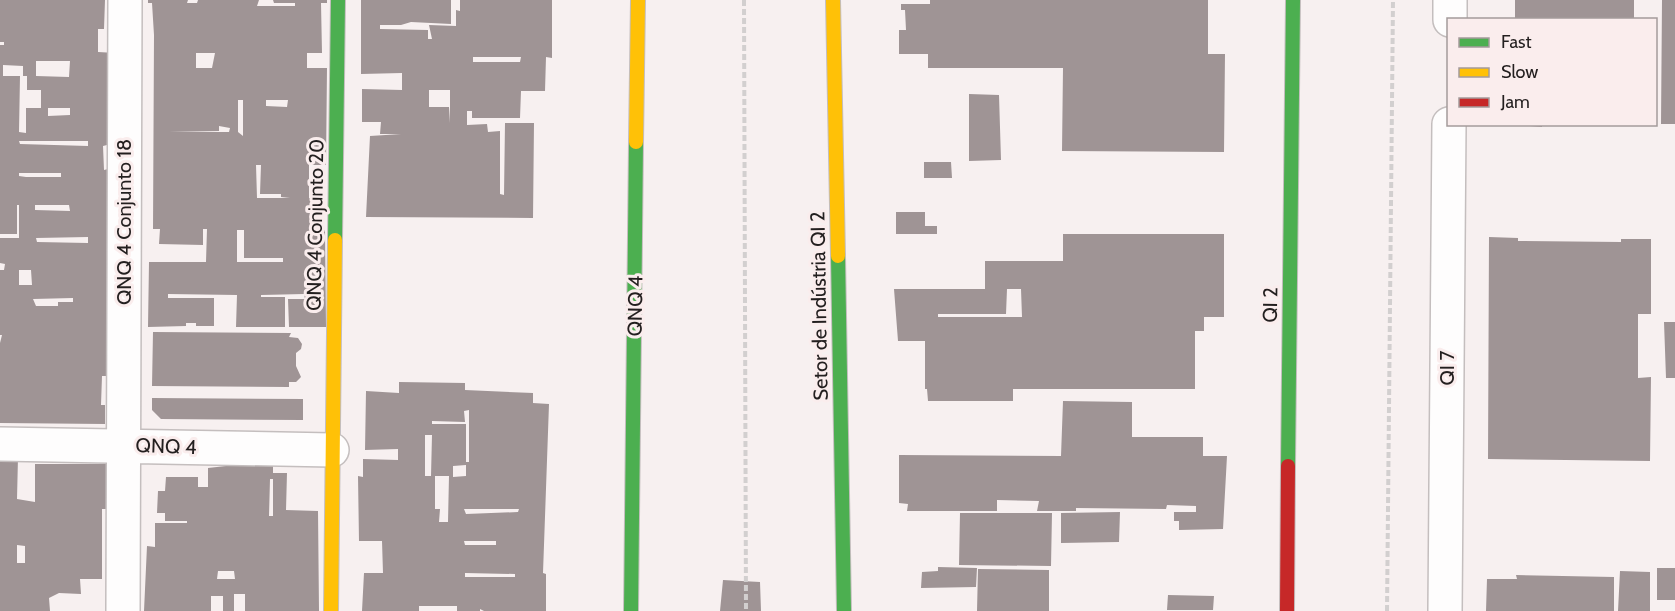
<svg xmlns="http://www.w3.org/2000/svg" width="1675" height="611" font-family="Cabin,sans-serif">
<rect width="100%" height="100%" fill="#f7f0f0"/>
<path fill="#9f9495" fill-rule="evenodd" d="M0 0H105L104 29H98V52L116 53 110 141 107 145 103 146 104 170 108 169 109 376H102L101 405H105V424L0 423V343L2 335H0V270H4L5 264 0 263V238H19V205H17V234H0V45H4V42H0ZM36 61H70L69 77 36 76ZM3 65 23 66V76H27V90H41V108H26V133L19 132 20 76H3ZM48 108H70V115L48 116ZM19 141H88V146L20 144ZM19 173H61V177H26L19 176ZM35 205H69L70 211 35 210ZM88 237V243L37 242 36 238ZM19 270H31L32 285H19ZM73 298V302H58V306H36L33 299Z
M148 0H188L187 3H197L198 0H259L257 6H295V3H274L273 0H327V3H321L322 53H307V68H327L326 165H309V198H315V230H325L326 327H289L288 299H305L304 294 261 295V297H285V327H236L237 295 168 294V298H214V326H196V323H186V326L148 327 149 262H206L207 229H203V245L159 244 160 229H153L154 35 152 3H148ZM196 53H215L212 68H196ZM238 100H243V136L238 132ZM266 100H288L287 107 266 106ZM219 126 230 128 229 132H169L219 131ZM256 165H261L260 194H281V197L290 198H257ZM237 230H244V258H283V262H237Z
M361 0H451V24L411 22 401 25H380V29L428 30V39H432L429 25 456 26V10L460 11V0H552V58L546 57 545 91H521L520 118H472V111H467V125L487 124 488 132 500 131V194L504 195 505 123H534L533 218 366 217 370 136 401 134H380L381 122H362V89L402 90V73L361 74ZM473 57H521L520 62H473ZM429 90H450V123L449 107H429Z
M930 0H1208V54H1225L1224 152 1062 151 1063 68H928V54H899V30H906L905 10H901V4H930Z
M1515 0H1634V20H1515Z
M1662 0H1675V124H1661Z
M969 94 999 95 1001 160 969 161Z
M1504 124H1542V127Z
M924 162H951L952 178H924Z
M896 212H925V226H937V234H896Z
M1063 234H1224V317H1204V331H1195V389H1013V401H928L927 389H925V341H898L894 289H985V261H1063ZM1007 289H1021L1022 317H938V314H1006Z
M1489 237 1518 238V241L1621 242V239H1651V314H1638V378L1651 377 1650 461 1488 459Z
M1664 322H1675V378H1666Z
M153 332 291 333 289 337 298 338 302 344 301 349 296 353V366L301 377 296 382H289V387L152 386Z
M399 382 465 383V390L533 393V403L549 404 543 573 546 574V611H484L480 609V611H457V606H419V611H362L364 573H383L382 541H359L358 476 363 477V459L398 460V449L365 450 366 391 399 393ZM469 410V462H466V424H432V421L465 422 464 411ZM425 435H432L431 476H425ZM466 465V476L453 477V466ZM435 476H449L448 522H439L440 509H435ZM464 509H519L518 512 466 514ZM464 541H496V545H465ZM465 573 515 574V577H465Z
M152 398 303 399V420L161 419 152 410Z
M1063 401 1132 402V437H1203V456H1227L1223 529 1179 530V521H1174V512H1196V506L1167 505 1166 509 1076 508V511H1037L1039 501 997 500V511H907L908 504 899 503V455L1061 456Z
M0 457H18L17 499 35 502V464H108L107 509H102V579H80L81 594 59 593 49 598 50 611H0ZM17 545 25 546V563H17Z
M235 460H273V473H287L286 510 318 511 319 611H245V594H234V611H223V596H211V611H144L147 546 155 547V523H187V521H165V513H157L158 491H165L166 477H198V487H208V468L235 465ZM270 479H273V516H269ZM218 571H234L235 579H217Z
M1120 512 1119 542 1061 543V513Z
M960 513H1052L1051 566 959 565Z
M938 567 977 568 976 587 921 588 922 572 938 571Z
M1657 568H1675V600H1657Z
M978 569 1049 570V611H977Z
M1620 571 1650 572V611H1618Z
M1516 575 1614 577V611H1486L1487 579H1517Z
M723 580 760 582 761 611H720Z
M1168 595 1214 596 1213 610H1167Z"/>
<g fill="none" stroke-linecap="round" stroke-linejoin="round">
<defs>
<path id="street" d="M1450 20V0
M0 444 332 450
M123 611 125 0
M1445 611 1449 124"/>
<path id="fast" d="M335 240 338 0
M838 256 844 611
M1288 466 1293 0
M631 611 636 142"/>
<path id="slow" d="M833 0 838 256
M636 142 638 0
M331 611 335 240"/>
<path id="jam" d="M1287 611 1288 466"/>
</defs>
<use href="#street" stroke="#c4bebe" stroke-width="36"/>
<use href="#fast" stroke="#c4bebe" stroke-width="16"/>
<use href="#slow" stroke="#c4bebe" stroke-width="16"/>
<use href="#jam" stroke="#c4bebe" stroke-width="16"/>
<path stroke="#d2cfcf" stroke-width="4" stroke-dasharray="6 3" stroke-linecap="butt" d="M744 0 746 611
M1387 611 1393 0"/>
<use href="#street" stroke="#fefdfd" stroke-width="33"/>
<use href="#fast" stroke="#4caf50" stroke-width="14"/>
<use href="#slow" stroke="#ffc107" stroke-width="14"/>
<use href="#jam" stroke="#c62828" stroke-width="14"/>
</g>
<g text-anchor="middle" dominant-baseline="central" stroke-width="6" stroke-linejoin="round" paint-order="stroke">
<g font-size="20" fill="#231f1f" stroke="#faeded">
<text transform="translate(124 222) rotate(-90)">QNQ 4 Conjunto 18</text>
<text transform="translate(315 225) rotate(-89)">QNQ 4 Conjunto 20</text>
<text transform="translate(1270 305) rotate(-89)">QI 2</text>
<text transform="translate(635 306) rotate(-89)">QNQ 4</text>
<text transform="translate(819 306) rotate(-91)">Setor de Indústria QI 2</text>
<text transform="translate(1447 368) rotate(-90)">QI 7</text>
<text transform="translate(166 446) rotate(2)">QNQ 4</text>
</g>
</g>
<rect x="1447" y="18" width="210" height="108" fill="#faeded" stroke="#a49b9b" stroke-width="1.5"/>
<rect x="1459" y="38" width="30" height="9" fill="#4caf50" stroke="#a49b9b" stroke-width="1.5"/>
<text x="1501" y="48" font-size="18" fill="#231f1f">Fast</text>
<rect x="1459" y="68" width="30" height="9" fill="#ffc107" stroke="#a49b9b" stroke-width="1.5"/>
<text x="1501" y="78" font-size="18" fill="#231f1f">Slow</text>
<rect x="1459" y="98" width="30" height="9" fill="#c62828" stroke="#a49b9b" stroke-width="1.5"/>
<text x="1501" y="108" font-size="18" fill="#231f1f">Jam</text>
</svg>
